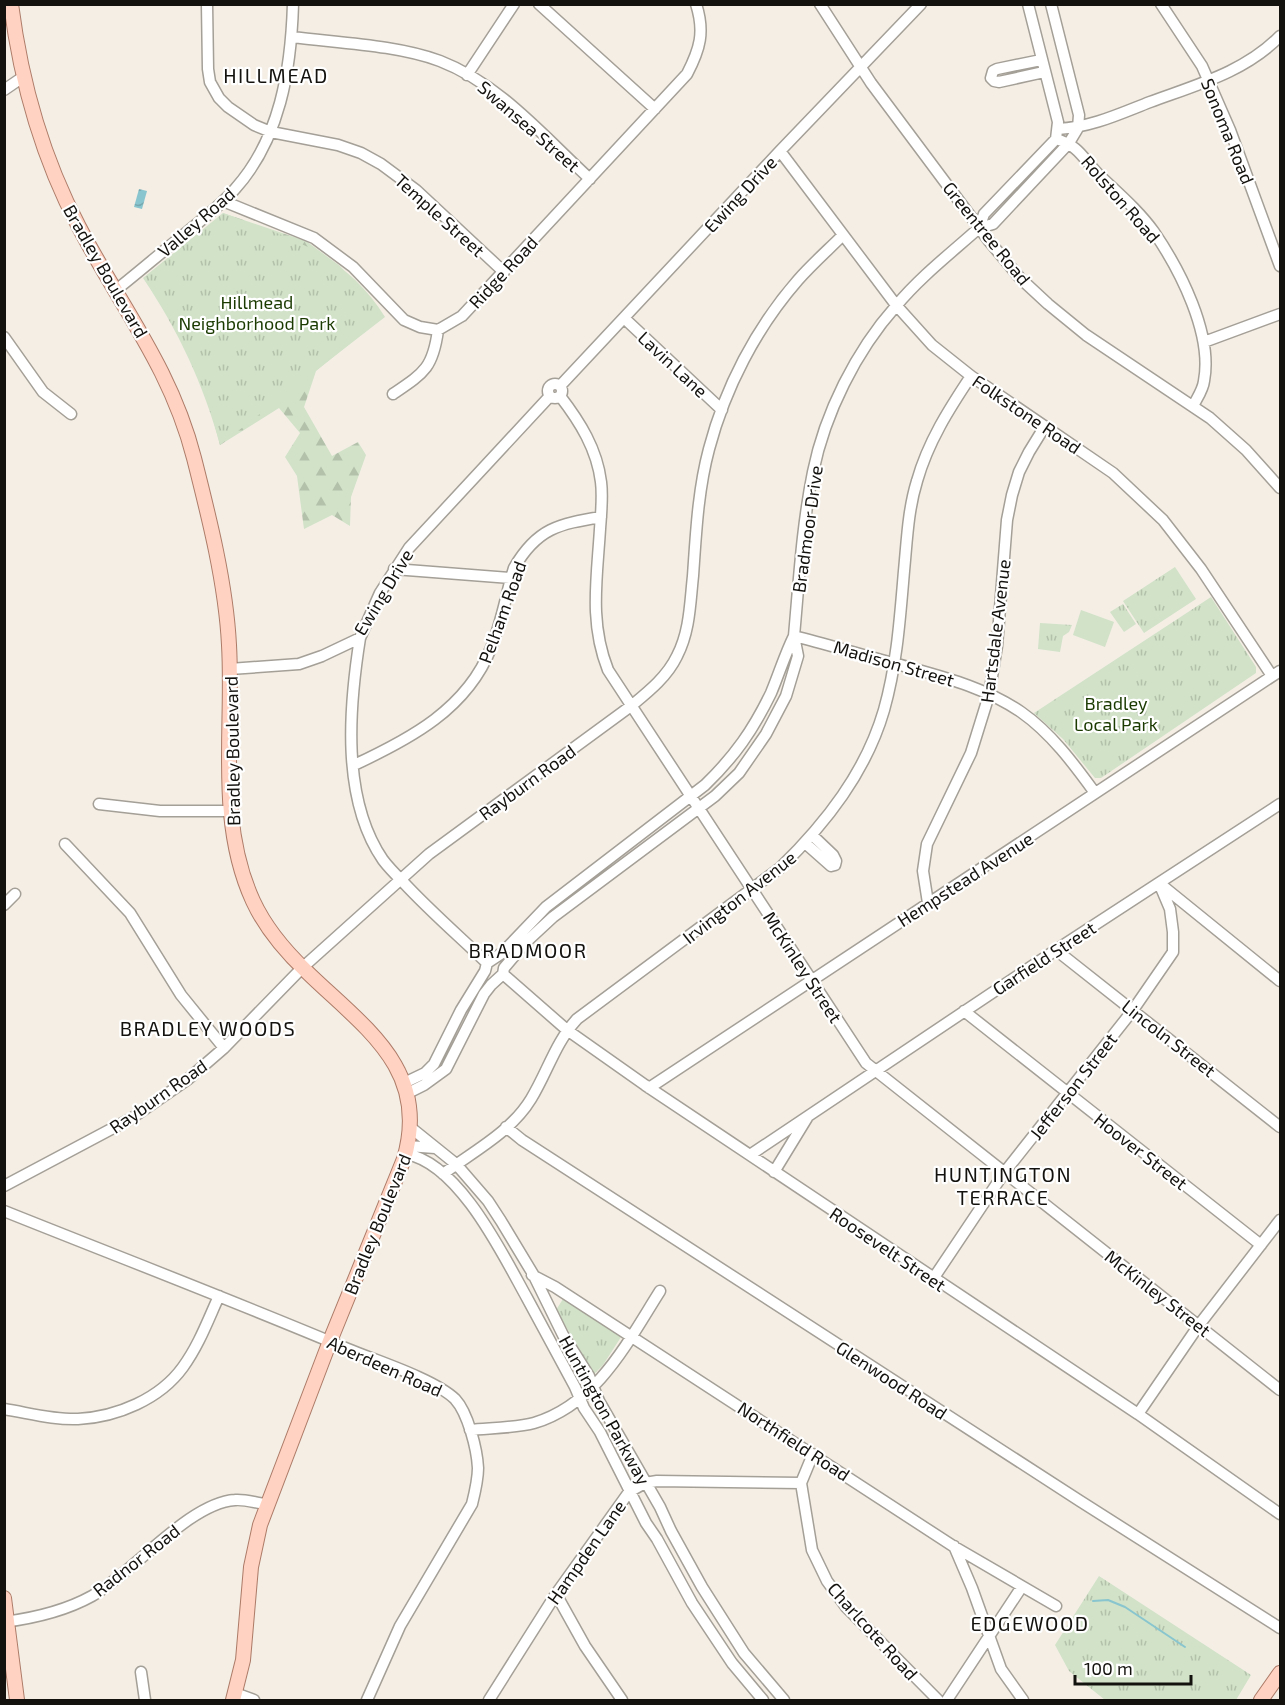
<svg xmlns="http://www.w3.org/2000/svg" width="1285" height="1705" font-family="'Exo 2',sans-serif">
<defs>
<pattern id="forest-firs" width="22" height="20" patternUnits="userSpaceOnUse" patternTransform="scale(1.5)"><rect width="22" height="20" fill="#d1e2c8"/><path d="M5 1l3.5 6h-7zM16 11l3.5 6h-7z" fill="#b3c1ab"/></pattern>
<pattern id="park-tufts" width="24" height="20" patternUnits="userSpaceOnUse" patternTransform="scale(1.5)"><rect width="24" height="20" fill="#d1e2c8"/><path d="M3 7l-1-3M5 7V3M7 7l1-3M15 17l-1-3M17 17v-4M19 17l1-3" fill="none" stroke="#b3c1ab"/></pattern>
<pattern id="water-waves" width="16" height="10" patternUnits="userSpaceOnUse" patternTransform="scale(1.5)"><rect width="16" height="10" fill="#89c5ce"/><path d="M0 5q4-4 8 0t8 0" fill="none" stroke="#75a8b0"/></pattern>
</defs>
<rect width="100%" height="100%" fill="#f4eee5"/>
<path fill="#d1e2c8" d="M1081 610 1114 622 1105 647 1073 635Z"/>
<path fill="url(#forest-firs)" d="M223 213 306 241 340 266 384 316 316 371 304 407 332 456 358 442 366 455 351 497 350 526 332 515 304 529 297 476 285 457 300 433 279 408 220 445 193 344Z"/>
<path fill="url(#park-tufts)" d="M223 213C289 237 346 254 385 317L220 445C204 385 178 330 143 278Z
M1175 567 1196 599 1144 633 1123 601Z
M1211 597 1256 667V673L1101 778H1095L1063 739 1034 713Z
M1123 604 1136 624 1124 632 1110 612Z
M1040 623 1072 625 1069 632 1063 636 1060 652 1038 649Z
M563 1299 621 1337 603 1365 594 1374 556 1310Z
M1099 1576 1251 1675 1236 1700H1105L1069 1671 1055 1645Z"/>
<path fill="url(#water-waves)" d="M139 189 147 191 142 209 134 207Z"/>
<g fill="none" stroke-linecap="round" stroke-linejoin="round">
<path stroke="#89c5ce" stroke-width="2" d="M1093 1601 1108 1600 1125 1607 1185 1647"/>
<defs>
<path id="minor" d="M207 4 208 69 210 82 219 98 228 107 254 125 271 132 338 145 361 153 381 164 416 190 504 272
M539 4 655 109
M820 4 871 83 989 241 1020 278 1048 304 1086 335 1210 418 1246 450 1280 488
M1161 4 1202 66 1230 130 1280 266
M292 37C339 43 397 45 440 61 500 84 544 137 590 179
M1041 60 997 69 993 71 991 78 994 81 999 82 1044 72
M467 75 514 4
M4 90 23 77
M1058 129C1092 127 1119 114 1150 102 1196 85 1245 72 1280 36
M1056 139C1080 146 1083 159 1100 176 1119 194 1139 211 1154 232 1180 270 1213 334 1204 381 1203 390 1197 398 1193 406
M780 151 896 305 932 345 971 376 1113 473 1163 520 1201 569 1272 676
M223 201 314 238 353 267 404 320 420 327 438 330 462 316 687 74C700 49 705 32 696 4
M979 228 993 224 1069 143 1078 128 1079 115 1051 4
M116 290C140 271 163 251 187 232 204 218 221 205 235 189 280 139 291 70 293 4
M624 318 722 410
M4 337 43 392 71 414
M1204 342 1280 314
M548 391a7 7 0 1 1 14 0a7 7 0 1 1-14 0Z
M560 386 780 151 921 4
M393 394C424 373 433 368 438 330
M560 396C580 422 597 449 601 482 603 497 601 514 600 529 597 579 589 622 608 670L866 1063 1280 1390
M394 569 511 578
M794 636C829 645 862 655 897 664 939 676 983 686 1021 712 1051 733 1074 764 1095 793
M360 638C349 707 341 799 383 860 389 868 397 876 404 883 430 911 459 936 487 963
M230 669 299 664 322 656 360 638 380 593 409 548 550 396
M354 765C410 739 467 709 491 648 502 622 506 594 514 568 537 528 559 524 601 517
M99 804 160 811H231
M805 843 831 866 835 865 836 861 833 855 812 835
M65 844 130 913 181 995 224 1048
M1159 883 1280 981
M928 903 923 871 927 844 971 753 989 695 997 646 1007 520 1012 495 1019 472 1029 452 1045 426
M4 905 15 894
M1056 950 1280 1127
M503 974 567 1030 645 1085 1138 1414 1280 1514
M964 1011 1261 1245
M404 1083 425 1073 434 1064 461 1010 485 971 487 963 502 953 546 907 705 785C735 756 753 730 771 693 779 674 785 654 794 636
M649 1088 1280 671
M408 1093 424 1085 446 1069 484 994 491 985 503 974 504 968 526 942 553 917 715 796 739 773 766 734 786 696 798 656 794 636C799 581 802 526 813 472 825 413 856 351 896 306 920 277 951 253 979 228L984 214 1056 139 1058 122 1028 4
M410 1127 456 1164 488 1201 501 1221 533 1274 563 1335 589 1376 599 1401 660 1507 671 1531 702 1587 744 1653 784 1700
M506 1127 522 1140 1080 1501 1280 1628
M408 1146 435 1148
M406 1154C459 1163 503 1255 527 1298 543 1328 559 1357 575 1387L584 1408 600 1432 646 1523 657 1539 692 1603 732 1663 763 1700
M750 1155 1056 950 1280 804
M774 1172 807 1118
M443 1174C474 1151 511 1132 531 1099 548 1071 555 1043 577 1019L780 868C826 823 866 772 884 710 897 664 900 618 904 571 907 540 908 510 917 481 928 442 949 409 971 376
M4 1186 132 1118 187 1080 224 1048 302 968 429 854 631 706C648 692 667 677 677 656 690 631 690 603 693 576 696 533 698 490 709 449 725 388 756 328 798 280 812 264 828 250 843 235
M4 1211C119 1257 234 1301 348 1349 377 1361 434 1379 455 1399 468 1413 477 1449 478 1468 478 1480 475 1492 472 1504L400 1626 367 1700
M532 1275 555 1287 953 1546 1056 1606
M933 1279 1004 1173 1133 1010 1173 952V932L1170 909 1159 883
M4 1409C29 1413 54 1420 78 1419 117 1417 160 1399 183 1367 199 1345 208 1320 219 1296
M1138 1414 1199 1325 1280 1220
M470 1430C489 1428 516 1428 534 1423 597 1404 627 1343 660 1291
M813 1454 801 1483 812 1550 827 1581 846 1607 938 1700
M954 1546 972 1588 1001 1669 1023 1700
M556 1594 585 1646 622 1700
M4 1622C35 1618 65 1611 92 1596 134 1572 189 1503 235 1500 245 1499 256 1503 266 1504
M141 1672 145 1700
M235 1693 254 1700
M489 1700 556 1594 629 1492 645 1483 657 1481 801 1483
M947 1700 1021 1588"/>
<path id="major" d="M11 4C21 82 42 157 79 227 121 307 171 368 194 458 209 517 226 584 229 645 234 729 216 821 253 901 265 927 285 951 306 971 362 1026 431 1068 404 1159L330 1341 260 1525 251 1567 243 1660 233 1700
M4 1598 17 1700
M1261 1700 1280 1673"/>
</defs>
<use href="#minor" stroke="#a49f97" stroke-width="13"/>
<use href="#major" stroke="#ad7b68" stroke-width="16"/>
<use href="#minor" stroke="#fff" stroke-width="10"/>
<use href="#major" stroke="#ffd2c1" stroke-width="14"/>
</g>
<g text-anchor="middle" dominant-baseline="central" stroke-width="4.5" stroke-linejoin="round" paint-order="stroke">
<g font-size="18" fill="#14120f" stroke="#fff">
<text transform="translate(529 126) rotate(41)">Swansea Street</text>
<text transform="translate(1228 131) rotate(68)">Sonoma Road</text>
<text transform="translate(740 194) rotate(-47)">Ewing Drive</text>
<text transform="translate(1121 199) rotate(49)">Rolston Road</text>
<text transform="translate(440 215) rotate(42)">Temple Street</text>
<text transform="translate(196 222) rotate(-41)">Valley Road</text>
<text transform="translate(987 233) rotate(51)">Greentree Road</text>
<text transform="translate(106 271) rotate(60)">Bradley Boulevard</text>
<text transform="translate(503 272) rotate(-47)">Ridge Road</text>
<text transform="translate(673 364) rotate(43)">Lavin Lane</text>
<text transform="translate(1027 414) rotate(34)">Folkstone Road</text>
<text transform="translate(807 529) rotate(-82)">Bradmoor Drive</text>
<text transform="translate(383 592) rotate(-59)">Ewing Drive</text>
<text transform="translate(502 612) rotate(-70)">Pelham Road</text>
<text transform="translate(995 631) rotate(-83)">Hartsdale Avenue</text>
<text transform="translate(894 663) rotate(16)">Madison Street</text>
<text transform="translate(232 751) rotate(-91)">Bradley Boulevard</text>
<text transform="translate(527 782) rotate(-36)">Rayburn Road</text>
<text transform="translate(965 879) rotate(-33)">Hempstead Avenue</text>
<text transform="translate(739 897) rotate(-38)">Irvington Avenue</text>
<text transform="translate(1044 958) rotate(-33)">Garfield Street</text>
<text transform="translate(803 967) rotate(57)">McKinley Street</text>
<text transform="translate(1169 1038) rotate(38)">Lincoln Street</text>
<text transform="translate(1073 1086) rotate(-52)">Jefferson Street</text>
<text transform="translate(158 1096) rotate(-35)">Rayburn Road</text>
<text transform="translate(1141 1151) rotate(38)">Hoover Street</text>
<text transform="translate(377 1224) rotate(-68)">Bradley Boulevard</text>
<text transform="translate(888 1249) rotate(34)">Roosevelt Street</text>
<text transform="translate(1158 1293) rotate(38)">McKinley Street</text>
<text transform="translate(385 1366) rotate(24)">Aberdeen Road</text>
<text transform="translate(892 1380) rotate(33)">Glenwood Road</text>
<text transform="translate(605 1410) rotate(61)">Huntington Parkway</text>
<text transform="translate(794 1441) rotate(33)">Northfield Road</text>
<text transform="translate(586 1552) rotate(-55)">Hampden Lane</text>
<text transform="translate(136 1560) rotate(-38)">Radnor Road</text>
<text transform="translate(873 1631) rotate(48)">Charlcote Road</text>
</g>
<g font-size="18" fill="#1a3a00" stroke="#fff">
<text x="257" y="302">Hillmead<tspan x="257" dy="21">Neighborhood Park</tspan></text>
<text x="1116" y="703">Bradley<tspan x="1116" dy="21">Local Park</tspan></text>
</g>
<g font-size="20" letter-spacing="1.5" fill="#14120f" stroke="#fff">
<text x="276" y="75">HILLMEAD</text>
<text x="528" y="950">BRADMOOR</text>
<text x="208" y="1028">BRADLEY WOODS</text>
<text x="1003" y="1174">HUNTINGTON<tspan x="1003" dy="23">TERRACE</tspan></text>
<text x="1030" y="1623">EDGEWOOD</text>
</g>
</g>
<rect width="1285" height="1705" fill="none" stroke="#14120f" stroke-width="12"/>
<path d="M1075 1675v9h116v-9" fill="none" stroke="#14120f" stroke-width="3"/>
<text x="1084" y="1675" font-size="18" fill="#14120f" stroke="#ffffff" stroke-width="4.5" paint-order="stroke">100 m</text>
</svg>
